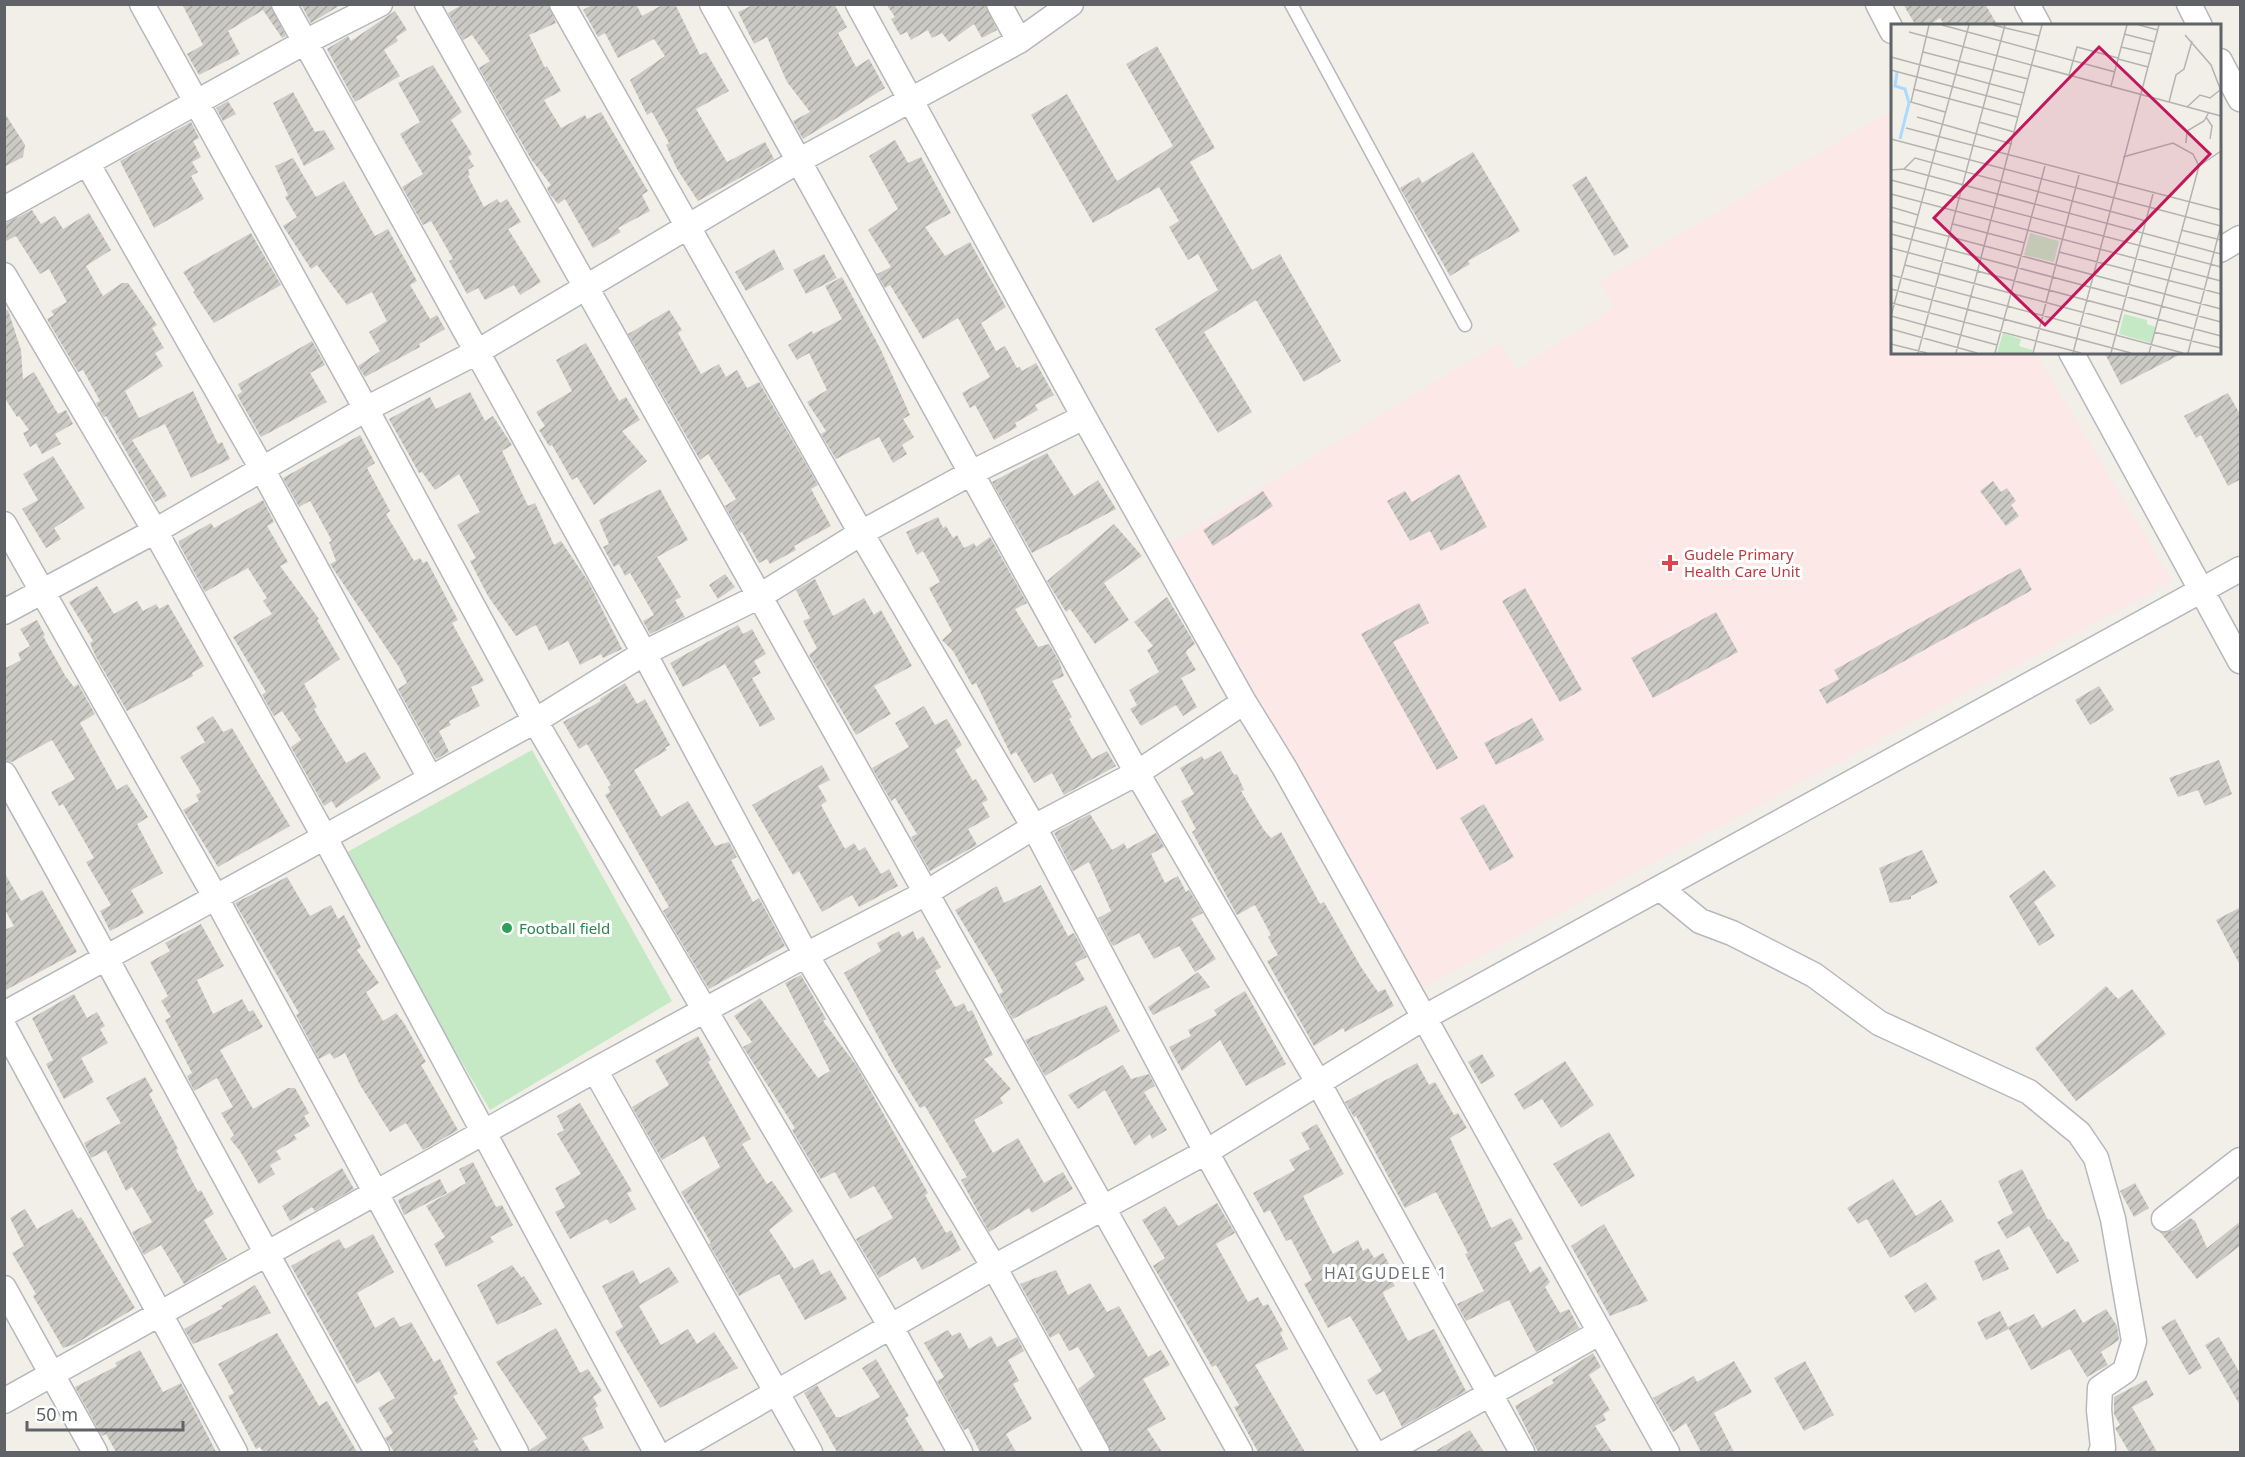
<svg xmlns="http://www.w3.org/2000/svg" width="2245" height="1457" font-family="'Noto Sans',sans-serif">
<defs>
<pattern id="building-hatch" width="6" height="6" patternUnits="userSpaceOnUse" patternTransform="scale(1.5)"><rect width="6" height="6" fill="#cccac5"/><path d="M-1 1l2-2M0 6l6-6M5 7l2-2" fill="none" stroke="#a9a8a4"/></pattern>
</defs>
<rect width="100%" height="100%" fill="#f1efe8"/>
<path fill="#fce8e6" d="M1892 110V352L2036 353 2172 581 1418 990 1168 545 1499 343 1516 370 1614 307 1600 281Z"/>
<path fill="#c5e8c5" d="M532 750 672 1001 490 1110 340 856Z"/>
<path fill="url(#building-hatch)" d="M182 4H270L286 36 282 38 263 10 228 31 240 54 199 75 187 54 203 45Z
M301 4H342L311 23Z
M463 4H548L556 23 529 35 545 68 547 66 561 91 544 100 561 128 585 115 587 119 601 112 648 191 642 195 650 211 618 228 621 232 593 248 565 199 558 204 549 193 547 188 551 185 531 159 479 68 490 61 472 35 463 40 448 13Z
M594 4H636L642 16 664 4H675L700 55 706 52 729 91 696 109 727 162 765 142 774 159 698 201 677 169 666 145 669 143 652 112 647 115 630 80 665 56 654 39 618 58 605 33 598 37 583 10Z
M755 4H834L847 27 838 33 856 67 869 59 885 88 803 139 793 121 810 112 787 82 767 37 754 44 738 12Z
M886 4H985L997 30 982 38 974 24 949 42 942 33 932 38 928 30 911 40 907 32 900 35 891 19 895 17Z
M1903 4H1985L1998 26H1945L1940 18 1928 26H1916Z
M395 11 407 30 396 37 398 41 384 50 400 76 355 102 327 49 348 36 351 41Z
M1157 46 1215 148 1190 162 1252 270 1280 254 1341 361 1304 382 1256 300 1204 332 1252 412 1218 433 1155 329 1218 290 1198 254 1188 260 1169 227 1179 221 1159 187 1093 223 1031 115 1067 94 1117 181 1173 146 1126 64Z
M433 65 462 112 451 120 472 154 468 157 474 166 468 170 470 175 468 176 484 207 497 199 500 203 507 199 521 222 508 229 541 282 520 295 514 285 485 300 478 288 467 294 449 261 453 259 431 221 423 225 402 187 423 174 400 134 420 122 398 83Z
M293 92 315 132 324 130 335 149 304 166 273 103Z
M228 101 236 114 223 121 216 108Z
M4 112 25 145 23 157 4 167Z
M191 122 199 138 193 141 201 157 192 162 198 172 191 176 204 199 154 228 120 161Z
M895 140 908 163 921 157 951 213 925 227 945 256 970 242 1006 307 981 323 996 351 1005 346 1017 368 1020 367 1022 371 1036 363 1054 395 1035 405 1038 410 1015 423 1017 427 994 440 975 405 970 408 962 393 990 377 958 318 923 339 890 285 885 288 877 274 891 267 868 230 898 209 869 156Z
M1473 152 1520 231 1468 261 1470 264 1450 276 1400 188 1419 177 1422 183Z
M293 158 316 197 344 181 375 236 388 229 417 281 410 285 430 319 437 315 445 329 419 344 420 347 365 377 358 366 380 351 369 332 387 321 372 292 347 305 317 265 311 269 283 226 297 217 285 197 288 195 275 166Z
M1586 176 1629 247 1614 256 1572 185Z
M32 210 41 224 55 216 63 229 89 213 111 250 86 266 103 296 122 283H128L157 325 152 328 164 348 155 353 163 366 125 391 139 418 193 391 218 444 222 442 230 459 191 478 165 424 132 440 167 496 155 502 106 416 104 417 96 403 100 401 83 370 78 372 47 319 54 315 51 311 67 302 49 269 40 274 16 236 4 242V224Z
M251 233 281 285 214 323 193 292 195 291 183 272Z
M774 249 784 269 746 291 735 272Z
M824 254 837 278 806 294 793 270Z
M842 277 880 348 910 415 903 419 914 437 902 445 907 454 893 463 879 437 836 459 821 434 826 431 807 402 827 390 809 353 797 360 788 345 812 331 813 334 842 319 825 286Z
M8 310 21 350 23 379 34 372 58 414 66 410 73 424 55 434 61 444 42 454 36 443 30 447 23 433 29 430 19 416 17 417 4 397V311Z
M669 310 682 330 678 333 701 374 719 364 726 377 737 370 747 388 759 382 818 485 811 489 831 526 794 546 796 550 770 564 767 559 759 563 742 532 740 533 725 506 736 499 708 454 700 460 628 334Z
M312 341 325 365 310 373 327 402 261 437 237 395 242 392 238 384Z
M586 343 619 401 626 397 640 420 622 431 647 461 594 505 577 477 572 480 552 445 549 446 539 430 545 426 536 412 572 391 556 360Z
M2104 352H2185L2121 385Z
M470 392 485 421 493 416 512 445 502 451 528 506 535 503 554 545 561 541 588 581 622 649 603 658 601 654 580 665 568 641 549 651 536 625 516 636 488 596 470 561 476 558 457 525 480 512 459 474 435 490 422 472 419 473 389 419 430 397 436 409Z
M2228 393 2241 416V479L2228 486 2201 435 2196 438 2184 416Z
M360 435 375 463 367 468 390 511 386 514 414 561 420 558 423 563 427 561 458 620 452 623 484 681 471 687 480 706 449 721 451 725 439 731 449 752 436 759 398 689 407 683 399 667 330 564 336 561 329 542 332 541 310 501 299 507 283 478Z
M1047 453 1074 496 1098 480 1116 509 1032 553 992 482Z
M53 456 85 508 54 528 61 539 46 548 22 509 38 500 23 474Z
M1459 474 1487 527 1441 551 1430 531 1410 541 1387 501 1405 491 1412 502Z
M1993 481 2001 492 2007 488 2016 501 2011 505 2019 516 2006 526 1980 491Z
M660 489 688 540 657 557 681 597 675 600 685 617 650 634 643 621 654 615 630 573 625 576 619 564 614 567 603 547 609 544 599 520Z
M1263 491 1273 506 1213 546 1203 530Z
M263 500 274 522 267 526 288 562 280 566 319 619 317 620 340 659 304 684 317 707 314 709 346 763 365 752 381 778 336 808 332 801 324 806 291 747 301 740 282 711 274 716 262 695 266 692 233 637 272 614 263 601 267 598 248 568 205 592 179 544V541L211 523 214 528Z
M938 517 943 528 946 526 953 538 957 535 964 548 974 543 976 547 990 537 1027 603 1015 609 1038 647 1049 644 1059 661 1064 676 1052 681 1072 717 1069 719 1092 759 1107 751 1116 766 1064 795 1052 773 1034 783 1016 752 1011 755 976 683 972 685 953 651 942 640 952 631 929 588 940 582 923 551 917 555 906 532Z
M1114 524 1142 556 1104 583 1129 620 1095 644 1070 609 1066 612 1047 581Z
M2020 568 2032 590 1827 704 1819 690 1839 679 1834 670Z
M725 574 735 587 718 599 709 585Z
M815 579 833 616 864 598 874 615 881 610 912 666 874 686 891 714 856 735 809 655 817 648 803 621 810 618 796 590Z
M97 586 114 614 137 601 143 611 156 604 159 609 168 604 204 666 192 673 193 676 127 711 96 657 90 643 93 641 69 602Z
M1525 588 1582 690 1560 702 1502 601Z
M1167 597 1195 644 1187 650 1186 653 1196 670 1181 678 1197 707 1183 716 1176 705 1141 726 1130 709 1137 705 1129 690 1159 672 1147 650 1153 646 1134 622Z
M1419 603 1429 623 1393 642 1458 758 1437 770 1361 634Z
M1716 612 1738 652 1653 698 1631 658Z
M37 620 45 635 43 636 66 677 74 687 78 684 95 714 80 723 117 790 127 784 148 817 137 824 163 873 131 890 144 913 110 931 100 911 111 905 86 862 94 858 63 804 59 806 51 792 75 779 52 740 12 762 4 760V669L21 660 18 653 30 646 20 629Z
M738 625 743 634 752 629 766 654 754 661 761 673 752 678 775 719 760 727 725 664 683 687 670 663Z
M625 683 637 704 645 699 670 745 665 748 667 750 634 770 661 817 688 801 715 846 729 842 737 857 731 860 753 902 759 898 785 946 709 989 663 911 669 907 605 795 610 792 608 787 611 785 587 744 579 749 563 722 601 701 600 699Z
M2099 686 2114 710 2090 725 2075 700Z
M924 706 935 725 947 719 962 745 955 750 973 781 976 779 988 800 982 803 990 817 968 829 977 845 930 871 911 837 917 834 895 798 891 801 872 768 909 747 895 723Z
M213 716 223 732 232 728 290 826 218 867 183 810 199 801 196 795 201 792 180 757 205 742 196 727Z
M1532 718 1544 740 1496 765 1484 743Z
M1221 751 1234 775 1237 774 1244 790 1241 791 1264 830 1271 838 1281 832 1320 904 1324 902 1361 967 1378 992 1385 989 1394 1006 1345 1032 1343 1028 1314 1046 1267 961 1278 955 1268 937 1271 935 1255 905 1237 915 1192 832 1196 829 1181 801 1194 794 1180 768 1202 756 1204 760Z
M2219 760 2232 794 2205 806 2198 790 2178 797 2169 778Z
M822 765 830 780 818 786 827 801 821 805 845 849 854 843 859 851 865 847 881 874 889 869 898 886 859 907 852 895 822 912 799 871 793 875 752 805Z
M1484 804 1514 857 1490 871 1460 818Z
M1090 814 1112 850 1124 843 1127 849 1156 833 1164 847 1151 854 1165 883 1178 876 1186 892 1189 890 1203 913 1191 919 1216 959 1195 972 1179 946 1154 959 1139 933 1113 946 1098 918 1111 911 1089 862 1073 871 1054 833Z
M1922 850 1938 883 1911 896V899L1890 903 1879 868Z
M2044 870 2056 886 2034 902 2055 936 2039 946 2009 896Z
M4 872 21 901 42 890 77 952 4 991V930L14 926 4 908Z
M287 877 310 916 331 905 338 919 344 915 361 947 357 950 379 983 366 992 383 1021 396 1013 404 1023 426 1062 421 1065 458 1130 423 1150 406 1123 390 1132 360 1085 345 1053 334 1059 330 1053 319 1059 296 1015 299 1013 235 903Z
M1041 885 1068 936 1074 933 1087 957 1075 963 1085 980 1013 1019 999 994 1003 992 995 976 955 910 997 886 1004 903Z
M2241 907V967L2216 920Z
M201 924 224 966 197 980 213 1014 242 999 249 1012 253 1010 263 1027 220 1050 244 1093 253 1109 288 1088H295L309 1113 304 1116 310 1126 294 1135 297 1139 276 1151 281 1159 270 1165 275 1174 259 1184 240 1151 230 1139 234 1135 221 1113 233 1107 217 1078 194 1091 187 1076 192 1073 165 1020 171 1017 161 1001 168 996 150 962 170 951 165 943Z
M899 931 902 937 913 931 917 940 923 936 941 967 935 971 955 1007 964 1003 968 1012 972 1010 993 1055 984 1059 1011 1089 1000 1098 1003 1103 974 1120 993 1153 1018 1138 1044 1183 1063 1172 1073 1189 1032 1213 1029 1208 989 1232 961 1180 967 1177 925 1106 920 1108 894 1066 844 973 881 951 877 943Z
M1198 972 1210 987 1153 1015 1148 1007Z
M801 975 826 1019 823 1021 856 1065 928 1193 925 1195 946 1233 951 1230 961 1250 922 1270 915 1257 879 1278 856 1239 893 1218 874 1186 850 1199 835 1172 821 1179 792 1130 795 1128 743 1047 752 1042 734 1016 760 998 818 1078 830 1071 785 983Z
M2106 986 2118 999 2132 989 2166 1034 2076 1101 2035 1048Z
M1245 991 1286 1064 1246 1086 1220 1040 1182 1071 1169 1047 1191 1036 1188 1030 1217 1015 1214 1010Z
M74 994 87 1018 97 1012 105 1026 100 1029 108 1043 81 1058 94 1082 64 1099 46 1064 53 1060 32 1018Z
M1106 1005 1120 1031 1045 1076 1025 1040Z
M698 1036 711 1060 708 1062 751 1139 742 1144 767 1184 772 1181 793 1211 769 1230 794 1269 813 1259 821 1275 830 1270 847 1299 805 1320 779 1274 739 1296 709 1244 711 1243 681 1192 720 1167 704 1136 662 1160 632 1107 669 1085 655 1060Z
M1482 1054 1495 1076 1481 1084 1468 1062Z
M1565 1061 1594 1105 1561 1128 1542 1099 1524 1110 1514 1094Z
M1417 1063 1429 1085 1435 1082 1454 1115 1458 1113 1467 1128 1450 1138 1491 1228 1511 1218 1523 1239 1514 1243 1530 1273 1540 1266 1550 1282 1545 1287 1560 1313 1569 1309 1579 1328 1536 1352 1509 1300 1466 1321 1457 1304 1484 1291 1465 1254 1468 1253 1436 1192 1405 1208 1356 1116 1354 1117 1345 1102Z
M1123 1065 1131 1079 1149 1074 1155 1086 1144 1092 1167 1130 1152 1139 1150 1134 1135 1146 1105 1090 1078 1109 1068 1095Z
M145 1077 153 1091 149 1094 178 1149 176 1150 198 1192 201 1190 214 1214 204 1220 227 1259 184 1284 161 1245 144 1255 132 1232 152 1222 132 1187 126 1191 106 1150 91 1158 84 1143 121 1123 106 1098Z
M580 1103 632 1191 627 1193 636 1209 610 1224 607 1219 570 1239 555 1212 565 1207 555 1188 581 1174 557 1134 564 1130 557 1116Z
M1317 1124 1344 1174 1303 1196 1333 1254 1358 1240 1363 1251 1368 1248 1374 1258 1383 1253 1393 1271 1388 1274 1395 1286 1383 1292 1384 1296 1408 1341 1434 1329 1466 1391 1402 1427 1384 1391 1376 1395 1367 1380 1382 1371 1350 1316 1328 1328 1304 1284 1312 1280 1291 1239 1286 1241 1270 1210 1264 1213 1253 1193 1295 1170 1289 1160 1310 1149 1301 1133Z
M1609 1132 1635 1176 1581 1207 1553 1164Z
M473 1162 496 1207 502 1205 513 1225 490 1237 494 1242 446 1267 434 1244 445 1237 426 1206 466 1183 459 1169Z
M342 1168 354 1189 315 1211 312 1207 290 1221 282 1206Z
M2022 1169 2048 1220 2050 1219 2065 1242 2068 1241 2079 1261 2057 1274 2029 1226 2007 1239 1997 1222 2013 1213 1998 1181Z
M440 1179 447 1193 404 1215 398 1200Z
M1893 1179 1916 1216 1941 1200 1954 1221 1890 1258 1867 1219 1858 1224 1847 1208Z
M2135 1183 2149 1208 2134 1217 2120 1191Z
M1217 1203 1235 1233 1216 1244 1248 1302 1258 1297 1263 1306 1268 1304 1283 1331 1280 1333 1288 1349 1255 1365 1305 1452H1258L1234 1407 1239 1405 1216 1365 1212 1367 1153 1266 1165 1258 1142 1220 1165 1206 1178 1226Z
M25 1209 37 1229 72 1209 78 1219 81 1217 135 1308 75 1344 63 1348 33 1296 36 1294 12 1253 24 1246 10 1218Z
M2190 1218 2195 1221 2207 1248 2241 1221V1245L2197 1279 2160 1232 2172 1231Z
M1604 1224 1648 1301 1610 1316 1571 1246Z
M373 1234 394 1272 357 1293 375 1328 394 1317 400 1327 411 1322 434 1362 440 1359 458 1394 453 1396 478 1439 473 1441 480 1452H394L385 1438 393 1433 378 1408 395 1398 379 1371 357 1384 291 1266 339 1239 345 1249Z
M1999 1249 2009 1269 1983 1281 1974 1261Z
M512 1265 522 1278 524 1276 542 1304 497 1325 477 1285Z
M669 1267 679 1282 639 1306 661 1345 688 1329 697 1344 714 1332 738 1368 660 1408 615 1332 623 1327 602 1286 633 1270 640 1284Z
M1056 1270 1068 1295 1090 1283 1107 1312 1119 1306 1148 1357 1161 1350 1170 1365 1143 1379 1166 1419 1147 1429 1162 1452H1111L1078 1389 1095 1376 1078 1347 1069 1351 1059 1333 1050 1338 1020 1284Z
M1926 1282 1937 1299 1915 1313 1904 1296Z
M255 1285 271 1313 193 1344 184 1329 223 1308 221 1306Z
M2075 1309 2083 1323 2106 1309 2117 1326 2119 1340 2101 1352 2108 1365 2087 1377 2070 1349 2031 1370 2009 1329 1986 1340 1977 1322 2000 1311 2008 1327 2034 1314 2042 1328Z
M2175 1319 2202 1368 2189 1375 2161 1327Z
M556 1328 580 1373 588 1369 602 1391 593 1397 598 1406 595 1408 604 1428 582 1438 591 1452H530V1450L547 1438 496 1362Z
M948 1330 952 1336 960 1332 969 1349 991 1336 997 1347 1017 1337 1024 1351 1008 1360 1019 1381 1013 1384 1032 1419 1006 1434 1016 1452H980L968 1428 964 1430 937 1381 944 1377 924 1343Z
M277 1333 319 1406 327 1401 357 1452H263L260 1447 256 1449 228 1396 234 1393 218 1364Z
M2219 1337 2241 1375V1407L2205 1345Z
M140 1350 163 1392 181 1383 216 1452H116L106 1434 102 1436 75 1387 117 1366 115 1363Z
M1593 1353 1601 1367 1589 1375 1610 1410 1603 1414 1606 1420 1595 1426 1612 1452H1538L1515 1406 1554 1383 1552 1380Z
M876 1359 909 1416 905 1418 925 1452H837L804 1393 817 1385 836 1417H841L880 1397 862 1368Z
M1734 1361 1752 1392 1714 1413 1734 1452H1701L1686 1423 1673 1432 1653 1398 1694 1376 1697 1382Z
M1805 1361 1834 1415 1804 1431 1774 1378Z
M2146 1380 2154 1395 2132 1407 2157 1452H2129L2115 1428 2120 1425 2114 1414V1397Z
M1470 1430 1484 1452H1434Z"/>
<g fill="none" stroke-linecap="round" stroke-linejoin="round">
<defs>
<path id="service" d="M1291 4 1465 325"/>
<path id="minor" d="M142 4 366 409 535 721 891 1327 960 1452
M284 4 644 653 806 955 994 1267 1097 1452
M427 4 1240 1452
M562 4 861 533 1034 827 1206 1152 1373 1452
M712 4 1137 773 1319 1084 1522 1452
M858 4 1084 417 1244 702 1284 767 1667 1452
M999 4 1019 41
M1878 4 1892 31
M2027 4 2039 26
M2189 4 2200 26
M2220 61 2240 99
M87 163 261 467 430 778
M4 209 305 42 380 4
M2220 250 2240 238
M4 275 155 531 325 838 656 1452
M2071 352 2240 661
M4 524 216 898 516 1452
M4 612 155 531 366 409 477 352 800 160 1019 41 1071 4
M4 774C131 999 250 1228 377 1452
M1660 888 1700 921 1732 933 1814 975 1879 1023 2029 1092 2079 1133 2096 1158 2113 1219 2134 1341 2125 1371 2100 1388 2099 1410 2103 1448 2101 1452
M4 1014 535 721 644 653 760 596 861 533 971 473 1084 417
M4 1027 235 1452
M595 1070 810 1452
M2164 1219 2240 1160
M4 1288 95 1452
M4 1401 595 1070 806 955 926 893 1034 827 1137 773 1244 702
M673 1452 994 1267 1206 1152 1425 1017 2240 569
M1386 1452 1599 1333"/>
</defs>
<use href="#service" stroke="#b5b8bc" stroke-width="15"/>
<use href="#minor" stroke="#b5b8bc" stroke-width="27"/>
<use href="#service" stroke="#fff" stroke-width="12"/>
<use href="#minor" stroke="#fff" stroke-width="24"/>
</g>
<path fill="#e0444e" stroke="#fff" stroke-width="2" d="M1667 554h6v6h6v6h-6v6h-6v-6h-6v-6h6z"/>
<circle fill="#2e9e5b" stroke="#fff" stroke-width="2" cx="507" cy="928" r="6"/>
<g text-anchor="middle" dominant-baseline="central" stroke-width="6" stroke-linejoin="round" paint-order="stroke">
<g font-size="15" fill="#be3a42" stroke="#fff" text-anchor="start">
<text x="1684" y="554">Gudele Primary<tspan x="1684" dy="17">Health Care Unit</tspan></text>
</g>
<g font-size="15" fill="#27864d" stroke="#fff" text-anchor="start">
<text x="519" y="928">Football field</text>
</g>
<g font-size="16" letter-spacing="1.5" fill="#70757a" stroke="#fff">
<text x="1386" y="1273">HAI GUDELE 1</text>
</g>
</g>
<g transform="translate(1891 24)">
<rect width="330" height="330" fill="#f1efe8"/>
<path d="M139 209 168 217 163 238 133 231ZM233 290 256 296V300L264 303 260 319 228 310ZM112 309 130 315 128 322 141 326V329H106Z" fill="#c5e8c5"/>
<path fill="none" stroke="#aadaff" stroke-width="3" d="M6 48 4 62 14 65 18 79 9 115"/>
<path fill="none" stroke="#b3b3b1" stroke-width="1.5" d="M38 1 20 78 54 88M51 1 224 48M78 1 0 292 106 321M102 1 148 12M236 1 227 35 257 43M248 1 267 6M18 8 330 92M233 10 264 18M294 11 320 41 330 67M230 23 260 30M32 28 137 55M0 33 133 69M0 46 130 81M178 51 186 23 227 34M220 62 227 35M22 65 126 93M278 78 285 51 293 45 301 17M296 83 309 71 319 74 329 66M26 93 121 120M315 93 321 102 319 115M88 98 123 108M15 104 330 186M0 115 330 202M295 119 296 107 313 97 318 88M232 133 282 119 302 130 308 142 258 329M308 142 330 127M13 145 24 134 255 197M0 146 13 145 330 230M0 156 330 243M0 170 330 257M0 183 27 191M0 197 330 285M62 200 134 219M290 206 330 216M0 210 330 298M0 224 330 312M168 228 330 270M14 241 228 298M0 251 292 329M0 265 240 329M1 279 190 329M0 305 86 329M263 308 330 324M0 320 36 329M27 329 114 1M65 329 151 1M104 329 154 142M142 329 188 151M182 329 268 1M220 329 262 170M297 329 330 201"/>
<path fill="#c2185b" fill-opacity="0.15" stroke="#c2185b" stroke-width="3" d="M208 23 319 130 154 301 43 194Z"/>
<rect width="330" height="330" fill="none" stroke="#5f6368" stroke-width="3"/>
</g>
<rect width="2245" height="1457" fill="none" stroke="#5f6368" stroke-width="12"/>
<path d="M27 1421v9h156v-9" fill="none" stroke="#5f6368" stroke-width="3"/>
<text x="36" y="1421" font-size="18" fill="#5f6368" stroke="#ffffff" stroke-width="4.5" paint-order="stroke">50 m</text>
</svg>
